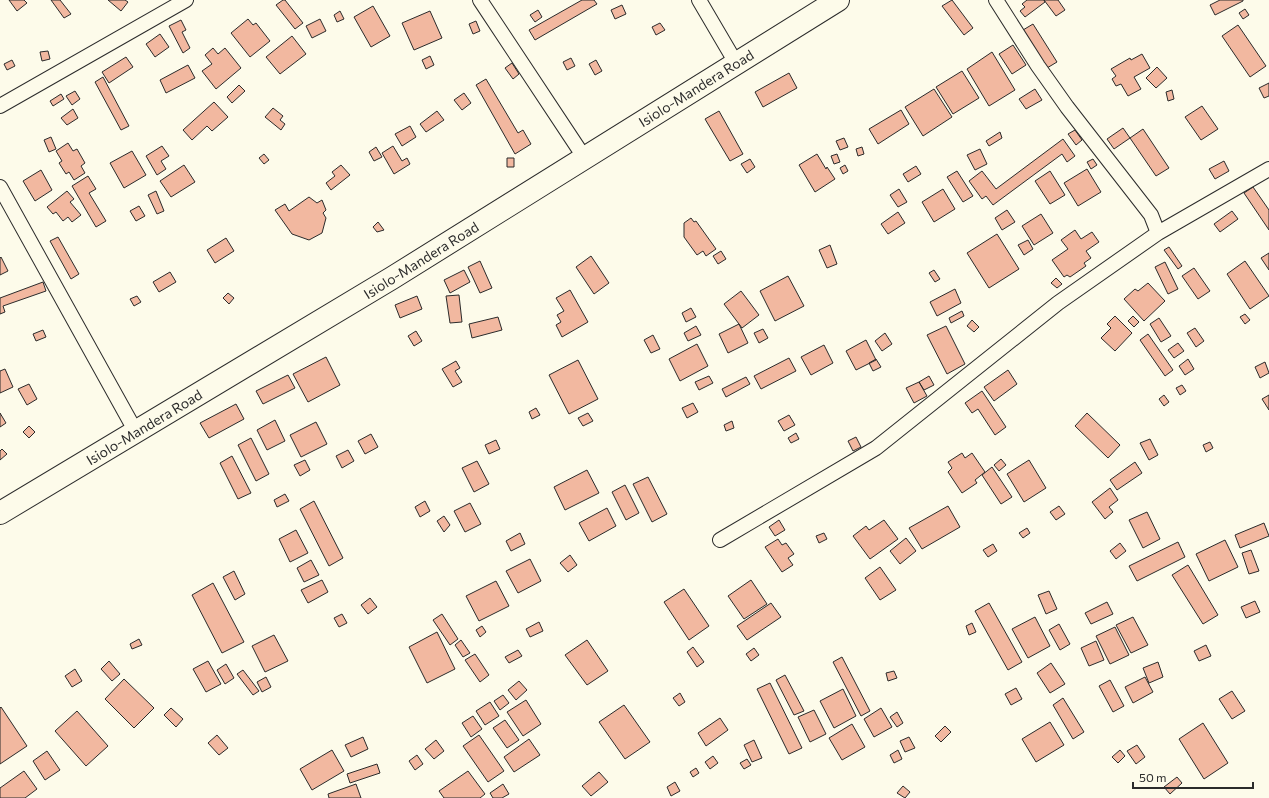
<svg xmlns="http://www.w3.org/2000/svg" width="1269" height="798" font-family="Commissioner,sans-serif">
<rect width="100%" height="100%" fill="#fdfbea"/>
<path fill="#f2b8a0" stroke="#2b2b2b" d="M9 0H24L27 3 17 11Z
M51 0H60L71 14 64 18Z
M108 0H125L128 2 121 11Z
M283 0H285L303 23 295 29 276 5Z
M582 0H594L597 4 535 40 529 30Z
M952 0 973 28 964 35 942 6Z
M1027 0H1044L1045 2 1025 17 1020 11 1025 7 1022 4Z
M1044 0H1058L1065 10 1056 16Z
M1220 0H1243V1L1215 15 1210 5Z
M622 5 626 14 615 19 611 10Z
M373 6 390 36 371 47 354 17Z
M1245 9 1249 15 1243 19 1239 13Z
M538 10 542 17 535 22 530 15Z
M340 11 344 19 337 22 334 15Z
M430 11 442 38 414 50 402 23Z
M248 19 253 25 256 23 270 41 250 57 231 33Z
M320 19 326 31 312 38 306 26Z
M181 20 186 30 182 32 190 48 183 53 169 26Z
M476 21 480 31 473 34 469 24Z
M660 23 665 30 656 35 652 27Z
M1033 24 1057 62 1047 68 1023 30Z
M1238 25 1266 66 1250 77 1222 36Z
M160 34 169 47 155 57 146 44Z
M292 36 306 54 280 74 266 57Z
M1013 45 1026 65 1012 74 999 54Z
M213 48 218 54 225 48 241 68 216 89 202 71 212 64 205 55Z
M48 51 50 59 42 61 40 52Z
M992 52 1015 90 989 106 967 69Z
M1142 54 1150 68 1134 77 1141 89 1128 96 1121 84 1116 86 1112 79 1116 76 1111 69 1130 58 1131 60Z
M430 56 434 65 426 69 422 60Z
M126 57 133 67 109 83 102 72Z
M571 58 575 66 567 70 563 62Z
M12 60 15 66 7 70 4 64Z
M596 60 602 71 595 75 589 64Z
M512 63 519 74 513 79 505 68Z
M188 65 195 78 166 93 160 80Z
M1157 67 1167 78 1156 88 1146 78Z
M962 71 979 98 953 114 936 87Z
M789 73 797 88 763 107 755 92Z
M103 77 129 126 121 130 95 82Z
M486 79 518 133 523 130 531 144 515 154 476 85Z
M1269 83V96L1264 98 1259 88Z
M239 85 245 91 232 103 227 97Z
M934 89 952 117 923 136 905 107Z
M1035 89 1042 100 1026 109 1019 99Z
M1172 90 1174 99 1168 101 1166 92Z
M75 91 80 99 72 105 66 96Z
M464 93 471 103 462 110 454 100Z
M61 94 64 99 53 106 50 101Z
M214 102 228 117 212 131 207 126 192 140 183 130Z
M1202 106 1218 129 1201 140 1185 117Z
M273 108 283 116 280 120 285 124 281 130 265 117Z
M73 109 78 118 67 125 61 118Z
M901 110 909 124 878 144 869 129Z
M437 111 444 120 426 132 420 124Z
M719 111 743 154 730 161 705 119Z
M410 126 416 137 402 146 395 134Z
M1123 128 1130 138 1114 149 1107 139Z
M1143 129 1169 168 1156 176 1130 138Z
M1075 130 1082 140 1076 145 1068 134Z
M1000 132 1002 138 989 146 986 141Z
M51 137 56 149 49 152 44 140Z
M844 138 848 147 840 150 836 141Z
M1063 139 1075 156 1067 162 1062 154 993 205 986 196 982 199 969 181 982 171 996 189Z
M68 143 73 151 77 149 85 163 81 166 85 173 74 180 69 172 66 174 59 163 62 161 56 151Z
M162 146 169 156 161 161 166 169 157 175 146 156Z
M393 146 402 161 407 158 410 164 394 174 382 153Z
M376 147 382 157 374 161 369 152Z
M862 147 864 154 858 156 856 149Z
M980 149 987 164 975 170 967 155Z
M132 151 146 175 124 188 110 163Z
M264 154 269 160 264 164 259 158Z
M817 154 826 169 827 167 835 179 815 192 799 165Z
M837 154 840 162 834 164 831 156Z
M507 158H514V167H507Z
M750 159 755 167 747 173 741 164Z
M1093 159 1097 165 1091 169 1087 162Z
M1224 161 1229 171 1215 179 1209 169Z
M184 165 195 182 171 197 160 181Z
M341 165 350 175 331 190 326 183 335 176 332 172Z
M845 165 848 171 843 174 840 168Z
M916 166 921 174 908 182 903 174Z
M1087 169 1101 192 1078 206 1064 183Z
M41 170 52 190 35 201 23 181Z
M957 171 973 196 963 202 947 177Z
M1050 171 1065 195 1050 204 1035 181Z
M88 176 96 189 89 193 106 221 96 227 72 186Z
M1253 187 1269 210V230L1244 193Z
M899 189 907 202 898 207 890 195Z
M943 189 955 209 934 222 922 202Z
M67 191 74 199 70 202 81 215 72 222 68 217 63 221 56 212 53 214 47 207Z
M156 191 164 211 157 214 148 195Z
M309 197 317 203 322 200 326 210 323 213 326 218 322 233 309 240 292 234 275 210 285 204 289 211Z
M139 206 145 216 136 221 130 211Z
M1007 210 1015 222 1002 230 995 218Z
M1232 211 1238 219 1220 232 1214 224Z
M898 212 905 223 888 234 881 224Z
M1041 214 1053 233 1034 245 1022 226Z
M691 218 694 222 696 221 716 249 706 256 703 251 697 255 684 237V223Z
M378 222 384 230 377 232 373 227Z
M1075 230 1081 239 1092 232 1099 242 1086 251 1091 258 1084 263 1086 266 1070 277 1067 275 1064 277 1052 260 1068 249 1061 240Z
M997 234 1019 269 989 288 967 253Z
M58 237 79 274 71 279 50 241Z
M226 238 234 251 215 263 207 250Z
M1028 240 1033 249 1024 255 1018 245Z
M830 245 837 264 827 268 819 250Z
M1169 247 1182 266 1178 269 1164 250Z
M721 251 726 259 718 264 713 256Z
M1269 253V270L1261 258Z
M591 256 609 283 594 294 576 267Z
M1 257 8 271 0 275V258Z
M480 261 492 288 480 293 468 267Z
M1245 261 1269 296 1250 309 1227 274Z
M1165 262 1178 289 1168 294 1155 267Z
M1194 268 1210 291 1198 299 1182 276Z
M464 270 470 282 450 293 444 280Z
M934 270 940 279 935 282 929 273Z
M170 272 176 282 159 292 153 282Z
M788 276 804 306 775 321 760 291Z
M1056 278 1062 284 1057 288 1051 283Z
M43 282 46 291 3 306 5 312 0 314V298Z
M1148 283 1165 301 1144 321 1124 299 1135 289 1138 291Z
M955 289 961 303 937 316 930 302Z
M570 290 588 322 562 337 556 325 561 322 557 315 564 311 556 298Z
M741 291 759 315 742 328 724 304Z
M228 293 234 298 229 304 223 298Z
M459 295 462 322 450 323 446 296Z
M137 296 141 302 134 306 130 299Z
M417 296 422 309 400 318 395 305Z
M691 308 696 317 686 322 682 313Z
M962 311 964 316 951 323 949 318Z
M1245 314 1250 320 1245 324 1240 317Z
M1115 316 1132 333 1115 351 1101 338 1111 328 1107 324Z
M1133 316 1139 322 1134 327 1128 321Z
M498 317 502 330 472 338 469 324Z
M1159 318 1171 336 1161 342 1150 324Z
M972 320 979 327 974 332 967 326Z
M739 324 748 343 728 353 719 334Z
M696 326 701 335 688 341 684 333Z
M946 326 965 364 947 374 927 335Z
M1195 328 1204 341 1196 347 1187 333Z
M763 329 768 338 759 343 754 333Z
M43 330 46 337 36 341 33 334Z
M416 331 422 341 414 346 408 336Z
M885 333 892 344 882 351 875 341Z
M1148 334 1173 370 1165 376 1140 340Z
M653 335 660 349 651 353 644 340Z
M866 340 876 360 856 370 846 351Z
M1178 343 1184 351 1174 358 1168 350Z
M697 344 708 366 680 381 669 359Z
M824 345 833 363 811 375 801 357Z
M326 357 340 385 308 402 293 374Z
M789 358 796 371 761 389 754 376Z
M876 359 881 367 873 371 869 363Z
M1188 359 1194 369 1185 375 1179 366Z
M578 360 598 399 569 414 549 375Z
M456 361 460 368 455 371 462 382 453 387 442 369Z
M1265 362 1269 373 1260 378 1255 367Z
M5 369 13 387 0 393V371Z
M1008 370 1017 384 994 401 984 387Z
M288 375 295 388 263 404 256 391Z
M709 376 713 383 699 390 695 382Z
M929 376 934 385 924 390 919 382Z
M746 377 750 384 726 397 722 389Z
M919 382 927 396 914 403 906 388Z
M29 384 37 399 27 405 18 389Z
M1182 385 1186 391 1180 395 1176 388Z
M982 391 1006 427 995 435 978 409 972 413 965 403Z
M1164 395 1169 402 1164 406 1159 399Z
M1269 395V410L1262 399Z
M693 403 698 412 687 418 682 408Z
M236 404 244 419 209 438 200 423Z
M536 408 540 415 532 419 529 412Z
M0 413 6 423 0 427Z
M588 413 593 421 583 426 578 418Z
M1087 413 1120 445 1108 458 1075 426Z
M789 415 795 425 784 431 778 421Z
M275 420 285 441 267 450 257 430Z
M732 421 734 428 726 431 724 425Z
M316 422 327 444 301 457 290 435Z
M29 426 35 432 29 438 23 432Z
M796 433 799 439 791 443 788 438Z
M371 434 378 447 365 454 358 441Z
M856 437 861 447 853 451 848 441Z
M251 438 269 474 256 481 238 445Z
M1150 439 1158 455 1149 460 1140 443Z
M496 440 500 449 489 454 485 445Z
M1210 442 1213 448 1206 452 1203 445Z
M2 449 7 454 0 460V451Z
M348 450 354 461 342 468 336 456Z
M962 453 965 458 972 453 985 472 975 480 977 483 962 493 948 472 952 468 948 462Z
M232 456 251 493 238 499 220 463Z
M1001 459 1006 465 999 471 994 465Z
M305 460 310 470 300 476 294 465Z
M1029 460 1046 488 1024 502 1007 474Z
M477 461 489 484 474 492 462 468Z
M1135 462 1142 473 1117 490 1110 480Z
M992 467 1012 497 1001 504 982 475Z
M587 470 599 493 565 510 554 487Z
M648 477 667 514 652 522 633 484Z
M625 485 639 513 626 520 612 492Z
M1110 488 1118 500 1109 507 1113 512 1105 519 1092 502Z
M285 494 289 501 277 507 274 500Z
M314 501 343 558 329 566 300 509Z
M425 501 430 511 420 517 415 507Z
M470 503 481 524 465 532 454 511Z
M948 506 960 527 922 549 909 528Z
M1059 506 1065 514 1056 520 1050 512Z
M607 508 616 526 589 541 579 523Z
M1147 512 1160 539 1143 548 1129 520Z
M444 516 450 525 444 532 437 521Z
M779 520 785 530 775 536 769 527Z
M884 520 898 539 870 559 853 536 866 526 869 530Z
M1264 523 1269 536 1240 548 1235 535Z
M1027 528 1030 533 1023 538 1019 533Z
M296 530 308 553 290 562 279 539Z
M520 533 525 544 511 551 506 541Z
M824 533 827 539 819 543 816 536Z
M906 538 916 551 900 564 890 551Z
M778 539 782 545 786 543 794 554 788 558 793 565 782 572 765 547Z
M1225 540 1238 567 1209 581 1196 554Z
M1178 542 1185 557 1137 581 1129 566Z
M1120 543 1126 551 1116 559 1110 551Z
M993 544 997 551 988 557 983 550Z
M1251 550 1259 571 1249 574 1242 553Z
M570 555 577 565 568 572 560 563Z
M530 559 541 581 518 593 506 571Z
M311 560 319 575 304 582 297 568Z
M1188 565 1218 615 1203 624 1172 575Z
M880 567 896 590 880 600 865 578Z
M234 571 245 594 235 600 223 577Z
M322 580 328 592 308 603 301 590Z
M751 580 767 604 744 619 728 596Z
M496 581 509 606 479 621 466 596Z
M213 583 244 642 222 653 192 595Z
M684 589 709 626 689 640 664 602Z
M1049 591 1057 609 1046 614 1038 595Z
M370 598 377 607 368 614 361 605Z
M1255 601 1260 612 1246 618 1241 607Z
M1107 602 1113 614 1091 624 1085 613Z
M771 603 781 617 747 640 737 626Z
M989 603 1022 662 1008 670 975 611Z
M342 614 347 623 339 627 334 618Z
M442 614 458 639 450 645 433 620Z
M1035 617 1050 646 1028 658 1012 629Z
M1133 617 1148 645 1131 653 1116 625Z
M539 622 543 631 530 637 526 629Z
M972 623 976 632 969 635 966 626Z
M1059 624 1070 644 1060 650 1049 630Z
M482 626 486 632 480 637 476 630Z
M1115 627 1129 655 1110 664 1096 636Z
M437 632 455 669 427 683 409 647Z
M274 635 288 661 265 672 252 646Z
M139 639 142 645 132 649 130 644Z
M461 640 470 653 463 657 455 645Z
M587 640 608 671 587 685 565 655Z
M1096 641 1104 660 1089 666 1081 648Z
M1206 645 1211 656 1199 661 1194 651Z
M693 647 704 662 697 667 687 652Z
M754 648 759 655 751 661 746 654Z
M518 650 522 656 509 663 505 657Z
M475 654 489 675 480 682 465 660Z
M842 657 870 711 861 716 833 662Z
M109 661 120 674 112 681 101 669Z
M208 661 221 684 206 692 193 669Z
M1158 662 1163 677 1149 683 1143 668Z
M1051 663 1065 684 1050 693 1037 673Z
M226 664 234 678 225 684 217 670Z
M75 669 82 681 72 687 65 676Z
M243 670 259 691 253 695 237 674Z
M894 671 897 678 888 681 886 673Z
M785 675 804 711 794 715 776 680Z
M266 677 271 687 262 692 257 682Z
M1145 677 1153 692 1133 703 1125 687Z
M124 679 154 708 134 728 105 699Z
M1110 680 1124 706 1113 712 1099 686Z
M519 681 527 690 516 700 508 690Z
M770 683 802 748 789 754 757 689Z
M1016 688 1022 699 1011 705 1005 694Z
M843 689 856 716 834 728 820 701Z
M1232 691 1245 711 1232 719 1219 699Z
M680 693 685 702 679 706 673 698Z
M503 695 509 703 500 710 494 701Z
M1063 698 1084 732 1073 739 1053 705Z
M526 700 541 724 523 736 507 712Z
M490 702 499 716 485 725 476 711Z
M624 705 650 742 625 759 599 722Z
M1 707 27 746 0 764V708Z
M171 708 183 719 176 727 164 715Z
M881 708 892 727 874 737 864 719Z
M814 710 826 734 810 742 798 717Z
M77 711 108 746 86 766 55 731Z
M897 712 903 723 897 727 890 717Z
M473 716 482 729 471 737 462 723Z
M720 718 728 730 706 746 698 733Z
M505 720 519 740 507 748 493 728Z
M1050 722 1064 745 1036 762 1022 739Z
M1203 723 1228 763 1204 779 1179 739Z
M852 724 865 747 842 760 829 738Z
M945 726 951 732 941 742 935 736Z
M217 735 228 748 219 755 208 743Z
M479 735 504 771 488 782 463 746Z
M363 737 368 749 351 757 345 745Z
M909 737 915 748 905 752 900 741Z
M529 739 540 755 514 772 504 757Z
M436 740 444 751 434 759 425 749Z
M754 740 762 758 752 762 744 745Z
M1137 745 1145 757 1136 764 1127 751Z
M332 750 344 771 312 790 300 769Z
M898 750 902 759 894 763 890 755Z
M1120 750 1125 756 1118 763 1112 757Z
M47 751 60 770 45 780 33 761Z
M417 755 423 764 415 770 409 761Z
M713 756 718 763 710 769 705 762Z
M747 759 751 765 744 769 740 763Z
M377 764 380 773 350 783 347 774Z
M696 768 699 773 693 777 690 772Z
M24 771 37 789 25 798H0V788Z
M468 771 485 794 480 798H444L439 791Z
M599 772 608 782 591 796 582 786Z
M1177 777 1182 783 1170 794 1164 787Z
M675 782 680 791 671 796 667 787Z
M356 784 361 798H329L328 794Z
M503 784 509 794 502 798H493L490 793Z
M903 786 910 792 905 798 897 793Z"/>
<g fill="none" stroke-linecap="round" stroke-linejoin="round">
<defs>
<path id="minor" d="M480 0 584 157
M699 0 736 63
M996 0 1038 66 1067 107 1151 215 1158 233
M0 106 186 0
M0 187 136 432
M720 540 876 448 1058 303 1158 233 1269 169"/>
<path id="trunk" d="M0 513 392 278 838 0"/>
</defs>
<use href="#minor" stroke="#2b2b2b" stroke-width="16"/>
<use href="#trunk" stroke="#2b2b2b" stroke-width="24"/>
<use href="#minor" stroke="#fdfbea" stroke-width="14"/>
<use href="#trunk" stroke="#fdfbea" stroke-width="22"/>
</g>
<g text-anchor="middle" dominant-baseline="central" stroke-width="3" stroke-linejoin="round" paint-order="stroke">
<g font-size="14" fill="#2b2b2b" stroke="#fdfbea">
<text transform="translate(696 88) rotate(-32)">Isiolo-Mandera Road</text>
<text transform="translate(421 260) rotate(-32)">Isiolo-Mandera Road</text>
<text transform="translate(144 427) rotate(-31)">Isiolo-Mandera Road</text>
</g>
</g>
<path d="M1133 782v6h120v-6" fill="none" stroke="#2b2b2b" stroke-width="2"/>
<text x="1139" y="782" font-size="12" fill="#2b2b2b" stroke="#fdfbea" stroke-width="3" paint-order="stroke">50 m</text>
</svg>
